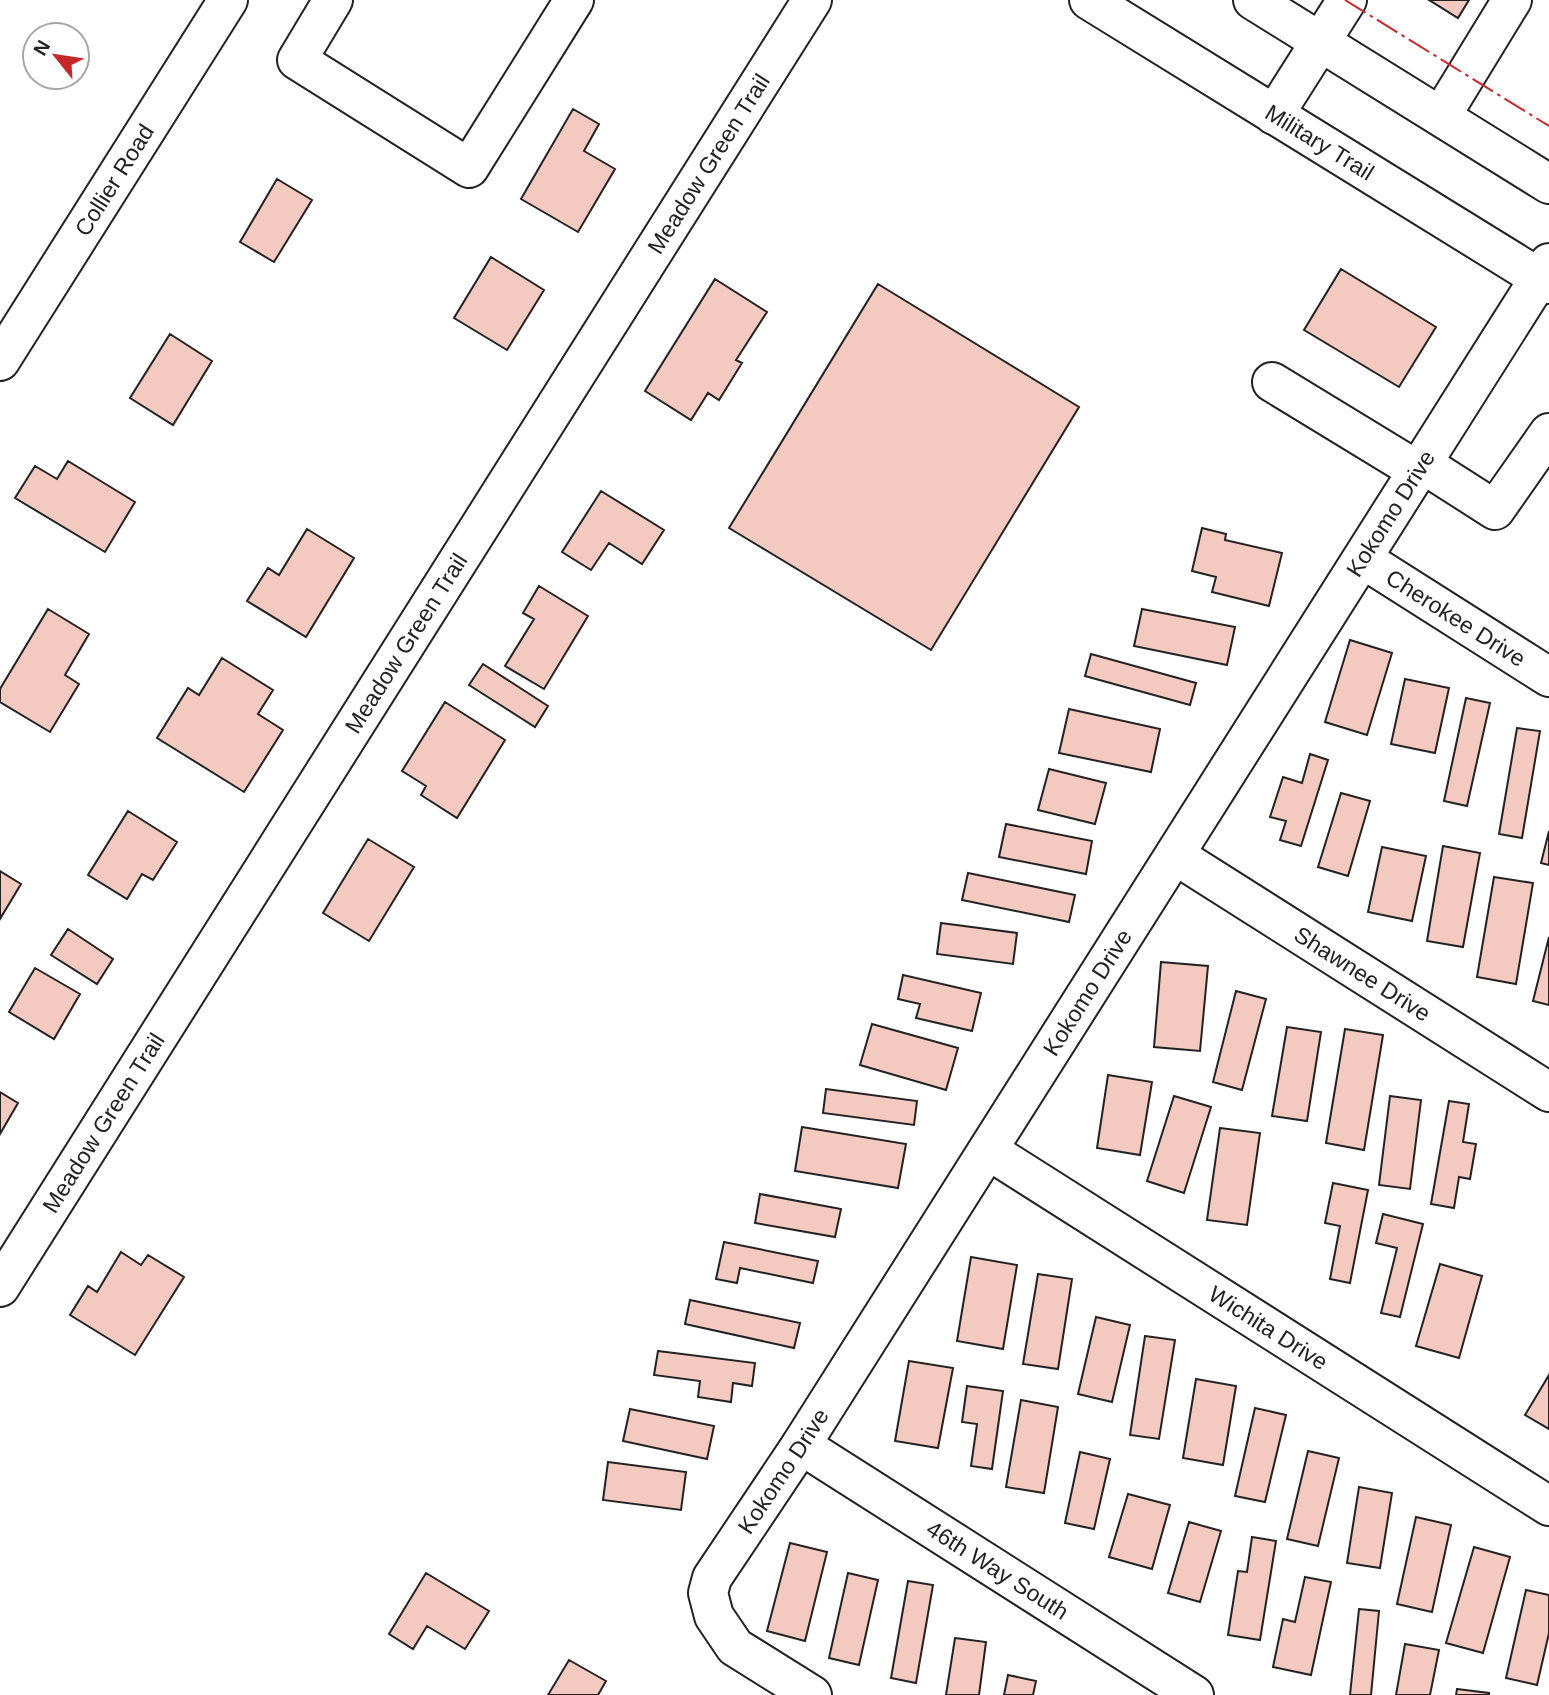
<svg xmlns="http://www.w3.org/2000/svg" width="1549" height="1695" font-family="Helvetica,sans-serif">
<rect width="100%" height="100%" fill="#fff"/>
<path fill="#f3c9c0" stroke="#222" stroke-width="2" d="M1429 0H1469L1458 18Z
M573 109 599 124 584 151 615 169 578 232 521 199Z
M277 179 312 200 274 262 240 242Z
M491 257 544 290 507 350 454 318Z
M1341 269 1436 327 1399 387 1304 330Z
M715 279 767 312 736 360 742 363 719 400 708 393 691 420 645 391Z
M878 284 1079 407 931 650 729 528Z
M170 334 212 361 173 425 130 398Z
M68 461 135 502 105 552 15 498 35 466 57 479Z
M601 491 664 530 642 564 609 543 591 570 562 552Z
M1202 528 1226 534 1225 540 1282 553 1269 606 1212 592 1216 577 1192 571Z
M307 529 354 558 306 637 247 601 268 568 279 575Z
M539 586 588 616 544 689 505 666 534 619 523 613Z
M48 609 89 634 65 675 79 684 50 732 0 702V689Z
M1142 609 1235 627 1227 665 1134 646Z
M1350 640 1392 653 1367 735 1325 722Z
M1091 654 1196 683 1190 705 1085 676Z
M222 658 273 690 258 714 283 730 244 792 157 738 188 688 199 695Z
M483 664 548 706 535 727 469 685Z
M1405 679 1449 688 1435 753 1391 744Z
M1466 698 1490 703 1467 806 1444 801Z
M445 702 505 740 457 818 421 795 426 786 402 771Z
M1069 709 1160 729 1151 772 1059 753Z
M1517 728 1540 731 1522 838 1499 834Z
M1310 754 1328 760 1301 846 1280 840 1286 821 1270 817 1283 777 1302 783Z
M1049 769 1106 783 1095 824 1038 810Z
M1341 793 1370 801 1348 876 1318 867Z
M128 811 177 842 153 880 142 874 127 899 88 875Z
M1006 824 1092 841 1086 874 999 857Z
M1549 831V865L1541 863Z
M368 839 414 867 369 941 323 913Z
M1443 846 1480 853 1463 947 1427 941Z
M1382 847 1426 856 1412 921 1368 912Z
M0 871 21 884 0 919Z
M968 873 1075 895 1069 922 962 900Z
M1494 877 1533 883 1516 984 1477 977Z
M941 923 1017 933 1013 964 937 954Z
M68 929 113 959 97 984 51 955Z
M1549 937V1005L1533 1001Z
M1161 962 1208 966 1200 1051 1154 1047Z
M35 968 80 994 54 1039 9 1012Z
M903 975 981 993 972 1031 916 1018 920 1004 898 999Z
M1236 991 1266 999 1242 1090 1213 1082Z
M872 1024 958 1048 946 1090 860 1065Z
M1287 1027 1321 1032 1307 1121 1272 1116Z
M1345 1029 1383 1035 1364 1150 1326 1143Z
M1108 1075 1152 1082 1140 1155 1097 1148Z
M826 1089 917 1101 914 1125 823 1113Z
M0 1092 18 1103 0 1134Z
M1174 1096 1211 1107 1184 1193 1147 1181Z
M1390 1096 1421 1100 1410 1189 1379 1185Z
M1449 1101 1469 1104 1463 1142 1476 1144 1470 1179 1459 1177 1454 1208 1431 1204Z
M802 1127 906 1144 898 1188 795 1171Z
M1220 1128 1260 1133 1247 1225 1207 1220Z
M1333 1183 1368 1190 1350 1283 1330 1279 1340 1226 1325 1223Z
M760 1194 841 1209 835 1237 755 1223Z
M1383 1214 1423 1224 1400 1317 1381 1313 1397 1248 1376 1243Z
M724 1242 818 1261 813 1283 740 1268 737 1283 716 1279Z
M121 1252 141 1265 148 1255 184 1277 135 1355 70 1315 88 1286 97 1292Z
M971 1257 1017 1265 1003 1349 957 1341Z
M1440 1264 1482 1276 1459 1358 1416 1346Z
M1038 1274 1072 1279 1058 1369 1023 1364Z
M690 1300 800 1323 794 1348 685 1324Z
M1096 1317 1130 1325 1112 1402 1078 1394Z
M1145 1336 1175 1340 1159 1439 1130 1435Z
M658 1351 755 1363 752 1386 733 1383 731 1402 698 1397 700 1381 654 1375Z
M909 1361 953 1368 938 1448 895 1441Z
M1549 1375V1429L1525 1415Z
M1196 1379 1236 1386 1223 1465 1183 1458Z
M967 1386 1003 1391 992 1469 971 1466 977 1424 962 1422Z
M1021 1400 1058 1407 1044 1493 1006 1487Z
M1255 1408 1286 1415 1265 1502 1235 1496Z
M630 1409 714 1426 707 1459 623 1441Z
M1308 1451 1339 1458 1318 1546 1287 1539Z
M1080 1452 1110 1459 1094 1529 1065 1523Z
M608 1462 686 1472 681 1510 603 1500Z
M1359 1487 1392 1493 1380 1568 1347 1563Z
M1128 1494 1170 1505 1152 1569 1109 1557Z
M1416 1517 1451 1525 1432 1612 1397 1604Z
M1189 1522 1221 1531 1200 1602 1168 1593Z
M1252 1537 1276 1541 1260 1640 1228 1635 1238 1571 1247 1572Z
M790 1543 827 1552 805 1641 767 1631Z
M1474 1547 1510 1557 1483 1653 1446 1643Z
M426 1573 489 1611 465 1649 427 1626 413 1649 389 1634Z
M848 1573 878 1580 859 1665 829 1658Z
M1305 1577 1331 1582 1311 1675 1273 1667 1283 1619 1295 1622Z
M908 1581 933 1585 916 1683 891 1678Z
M1526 1590 1549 1595V1633L1537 1685 1506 1678Z
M1359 1609 1379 1611 1371 1695H1350Z
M955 1638 986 1642 979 1695H946Z
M1405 1644 1439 1650 1430 1695H1396Z
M569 1660 606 1681 598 1695H548Z
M1008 1675 1036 1681 1033 1695H1004Z
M1457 1689 1489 1693V1695H1456Z"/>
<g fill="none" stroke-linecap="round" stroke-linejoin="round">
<defs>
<g id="minor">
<path d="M333 0 297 60 469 168 574 0"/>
<path d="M1274 115 1347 0"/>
<path d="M1441 116 1512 0"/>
<path id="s1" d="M0 361 228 0"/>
<path d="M1272 382 1418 471"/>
<path d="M1423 464 1495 510 1549 433"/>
<path id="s2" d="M1363 559 1549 677"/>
<path id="s3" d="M1175 855 1549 1092"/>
<path id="s4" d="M988 1150 1549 1506"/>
<path id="s5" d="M0 1287 812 0"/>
<path id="s6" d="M801 1445 1194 1695"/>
<path id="s7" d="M812 1695 735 1647 714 1616 708 1593 712 1578 801 1445 1549 263"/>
</g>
<g id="major">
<path id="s8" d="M1089 0 1549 284"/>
<path d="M1253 0 1549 184"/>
</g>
</defs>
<use href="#minor" stroke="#222" stroke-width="42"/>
<use href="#major" stroke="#222" stroke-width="42"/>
<use href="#minor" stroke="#fff" stroke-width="38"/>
<use href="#major" stroke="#fff" stroke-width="38"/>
<path stroke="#c62828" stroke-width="2" stroke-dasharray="24 5 3.5 5" stroke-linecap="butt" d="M1345 0 1549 126"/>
</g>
<g text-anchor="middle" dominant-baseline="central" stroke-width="5" stroke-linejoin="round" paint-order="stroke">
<g font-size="23" fill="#222" stroke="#fff">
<text stroke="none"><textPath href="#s8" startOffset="271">Military Trail</textPath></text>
<text stroke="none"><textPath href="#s5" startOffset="1328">Meadow Green Trail</textPath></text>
<text stroke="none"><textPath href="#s1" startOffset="214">Collier Road</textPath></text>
<text stroke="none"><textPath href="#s7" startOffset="1430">Kokomo Drive</textPath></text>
<text stroke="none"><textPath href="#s2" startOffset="110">Cherokee Drive</textPath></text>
<text stroke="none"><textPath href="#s5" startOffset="761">Meadow Green Trail</textPath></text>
<text stroke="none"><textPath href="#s3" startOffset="222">Shawnee Drive</textPath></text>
<text stroke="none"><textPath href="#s7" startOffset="863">Kokomo Drive</textPath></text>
<text stroke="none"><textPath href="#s5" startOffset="194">Meadow Green Trail</textPath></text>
<text stroke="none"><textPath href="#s4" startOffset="332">Wichita Drive</textPath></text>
<text stroke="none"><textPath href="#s7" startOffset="296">Kokomo Drive</textPath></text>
<text stroke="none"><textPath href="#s6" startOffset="233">46th Way South</textPath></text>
</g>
</g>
<g transform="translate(56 56) rotate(300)"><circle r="33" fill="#ffffff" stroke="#a7a7a7" stroke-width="2"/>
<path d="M0-5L12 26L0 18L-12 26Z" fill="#c62828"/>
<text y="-10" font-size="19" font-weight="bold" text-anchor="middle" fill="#222222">N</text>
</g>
</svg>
